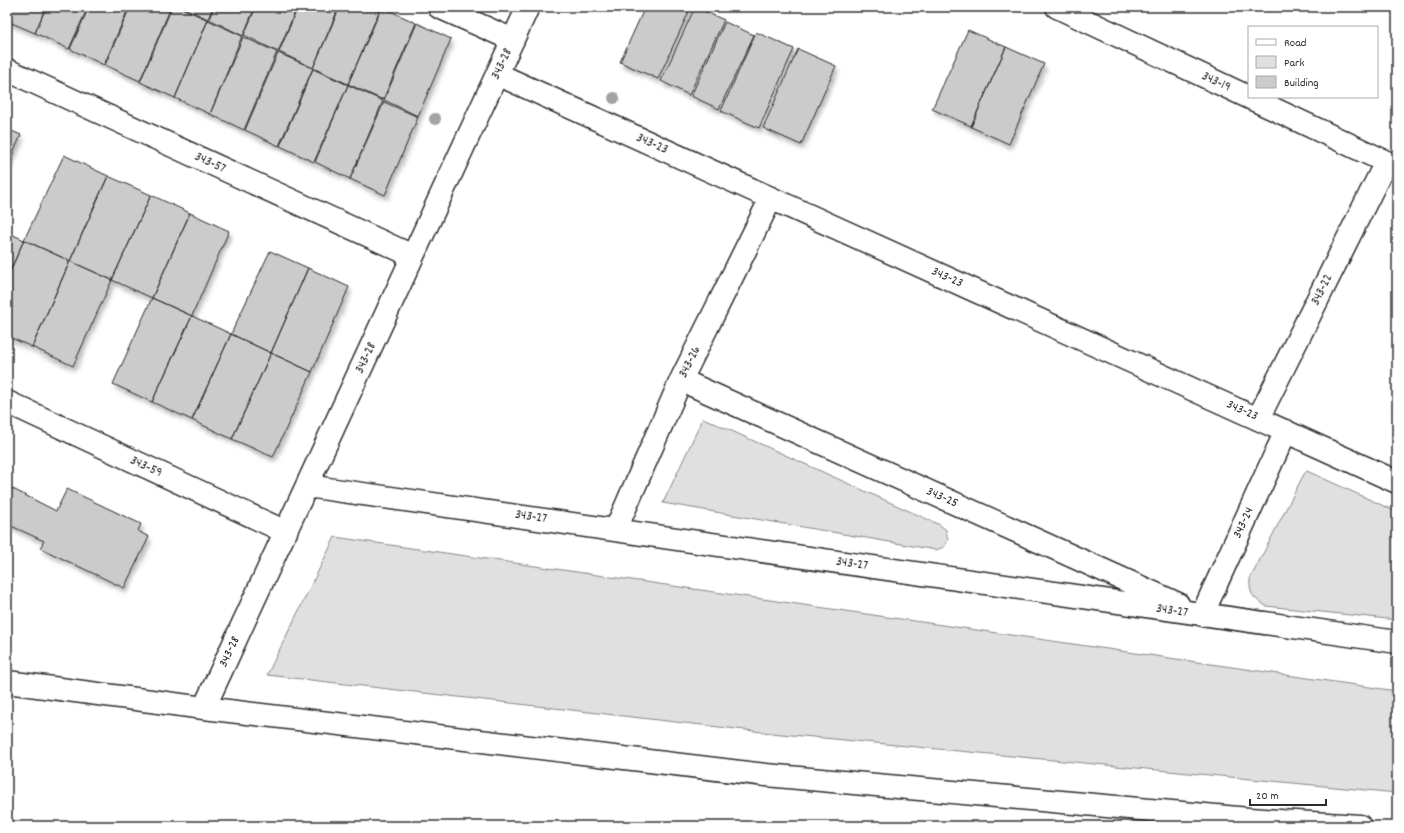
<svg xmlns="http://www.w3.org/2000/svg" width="1404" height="833" font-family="Dekko,sans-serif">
<defs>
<filter id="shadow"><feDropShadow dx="2.5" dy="4.5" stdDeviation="2" flood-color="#0004"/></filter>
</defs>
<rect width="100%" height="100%" fill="#fff"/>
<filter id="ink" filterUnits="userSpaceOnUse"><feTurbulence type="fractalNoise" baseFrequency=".025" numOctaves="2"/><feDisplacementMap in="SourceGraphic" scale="8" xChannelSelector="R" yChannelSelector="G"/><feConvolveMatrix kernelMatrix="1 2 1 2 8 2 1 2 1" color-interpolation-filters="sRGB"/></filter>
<g filter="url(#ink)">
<path fill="#e0e0e0" stroke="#868686" d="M703 418 940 525 946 530 948 541 944 547 936 550 663 503Z
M1307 471 1397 512V620L1266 606C1253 598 1249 594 1250 579L1304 474Z
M335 537 1397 691V793L771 733 267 675Z"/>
<path fill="#cbcbcb" stroke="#2b2b2b" filter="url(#shadow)" d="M7 7H46L35 33 7 21Z
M46 7H88L69 49 35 33Z
M89 7H129L104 65 70 49Z
M130 7H171L140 81 105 65Z
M172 7H179L208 20 175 98 140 82Z
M182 7H213L208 19Z
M214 7H255L243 36 209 19Z
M256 7H297L278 52 244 35Z
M298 7H339L313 68 279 52Z
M340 7H381L348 84 313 68Z
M382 7 416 23 383 100 348 84Z
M645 7H691L658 79 620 62Z
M695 7 724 20 689 95 661 81Z
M208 20 242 36 210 114 175 98Z
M725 22 754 35 719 109 691 96Z
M417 23 451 39 418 116 384 100Z
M968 30 1006 47 971 126 932 109Z
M756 32 794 49 759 128 721 111Z
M243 37 277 52 244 130 210 114Z
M1006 47 1044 64 1009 144 971 127Z
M798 49 836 66 801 145 763 128Z
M278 53 313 68 279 146 245 130Z
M313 69 348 85 314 162 280 146Z
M348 85 383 101 350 179 315 162Z
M384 102 418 117 385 195 350 179Z
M7 129 21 135 7 167Z
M64 155 108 176 70 261 24 240Z
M108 176 151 195 112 280 70 261Z
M151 195 190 213 152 298 112 280Z
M190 213 229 231 192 316 152 298Z
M7 232 24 240 7 278Z
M24 240 70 261 32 347 7 336V278Z
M270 251 308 268 271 353 231 334Z
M70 261 112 280 73 366 32 347Z
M308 268 349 287 312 372 271 353Z
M152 298 192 316 152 402 113 384Z
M192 316 231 334 192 420 152 402Z
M231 334 271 353 232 439 192 420Z
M271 353 312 372 273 457 232 439Z
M7 486 56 511 67 489 141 524 138 531 149 537 124 588 40 548 44 541 7 524Z"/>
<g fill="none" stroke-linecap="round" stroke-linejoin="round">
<defs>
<path id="minor" d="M439 7 513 40
M1057 7 1397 167
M7 70 413 256
M497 74 1397 482
M681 380 1178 604
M7 402 286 532
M1258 419 1386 162
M307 486 1397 642
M616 529 681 380 771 198
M1202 615 1286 431
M204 708 528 7"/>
<path id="tertiary" d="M7 682 204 708 766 775 1249 819 1360 826"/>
</defs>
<use href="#minor" stroke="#2b2b2b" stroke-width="25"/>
<use href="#tertiary" stroke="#2b2b2b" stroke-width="25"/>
<use href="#minor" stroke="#fff" stroke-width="22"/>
<use href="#tertiary" stroke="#fff" stroke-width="22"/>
</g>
<g fill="#a3a3a3">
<circle cx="614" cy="98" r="6"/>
<circle cx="435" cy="119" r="6"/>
</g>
</g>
<g text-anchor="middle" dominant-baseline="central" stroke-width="3" stroke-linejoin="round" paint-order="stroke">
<g font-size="13" fill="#2b2b2b" stroke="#fff">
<text transform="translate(502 64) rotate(-65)">343-28</text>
<text transform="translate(1216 82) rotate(25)">343-19</text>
<text transform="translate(652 144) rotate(24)">343-23</text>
<text transform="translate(210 163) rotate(25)">343-57</text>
<text transform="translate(947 278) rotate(24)">343-23</text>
<text transform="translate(1322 290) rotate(-64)">343-22</text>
<text transform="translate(366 358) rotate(-65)">343-28</text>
<text transform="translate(690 362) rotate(-64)">343-26</text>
<text transform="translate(1242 411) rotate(24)">343-23</text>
<text transform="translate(146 467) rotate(25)">343-59</text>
<text transform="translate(942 498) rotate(24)">343-25</text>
<text transform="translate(531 517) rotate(8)">343-27</text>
<text transform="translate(1244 523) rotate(-65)">343-24</text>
<text transform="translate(852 564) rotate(8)">343-27</text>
<text transform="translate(1172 611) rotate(8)">343-27</text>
<text transform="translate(230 652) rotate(-65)">343-28</text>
</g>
</g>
<rect width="1404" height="833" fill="none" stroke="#fff" stroke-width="24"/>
<rect x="12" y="12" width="1380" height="809" fill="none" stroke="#2b2b2b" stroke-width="1.5" filter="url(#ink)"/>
<rect x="1248" y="26" width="130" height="72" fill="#ffffff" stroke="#aaaaaa"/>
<rect x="1256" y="39" width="20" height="6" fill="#ffffff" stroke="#aaaaaa"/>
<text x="1284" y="46" font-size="12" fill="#2b2b2b">Road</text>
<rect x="1256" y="56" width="20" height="12" fill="#e0e0e0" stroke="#aaaaaa"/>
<text x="1284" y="66" font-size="12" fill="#2b2b2b">Park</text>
<rect x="1256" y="76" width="20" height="12" fill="#cbcbcb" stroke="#aaaaaa"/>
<text x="1284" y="86" font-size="12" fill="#2b2b2b">Building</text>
<path d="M1250 799v6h76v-6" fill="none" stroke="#2b2b2b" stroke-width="2"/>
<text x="1256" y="799" font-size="12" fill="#2b2b2b" stroke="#ffffff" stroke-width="3" paint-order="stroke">20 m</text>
</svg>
